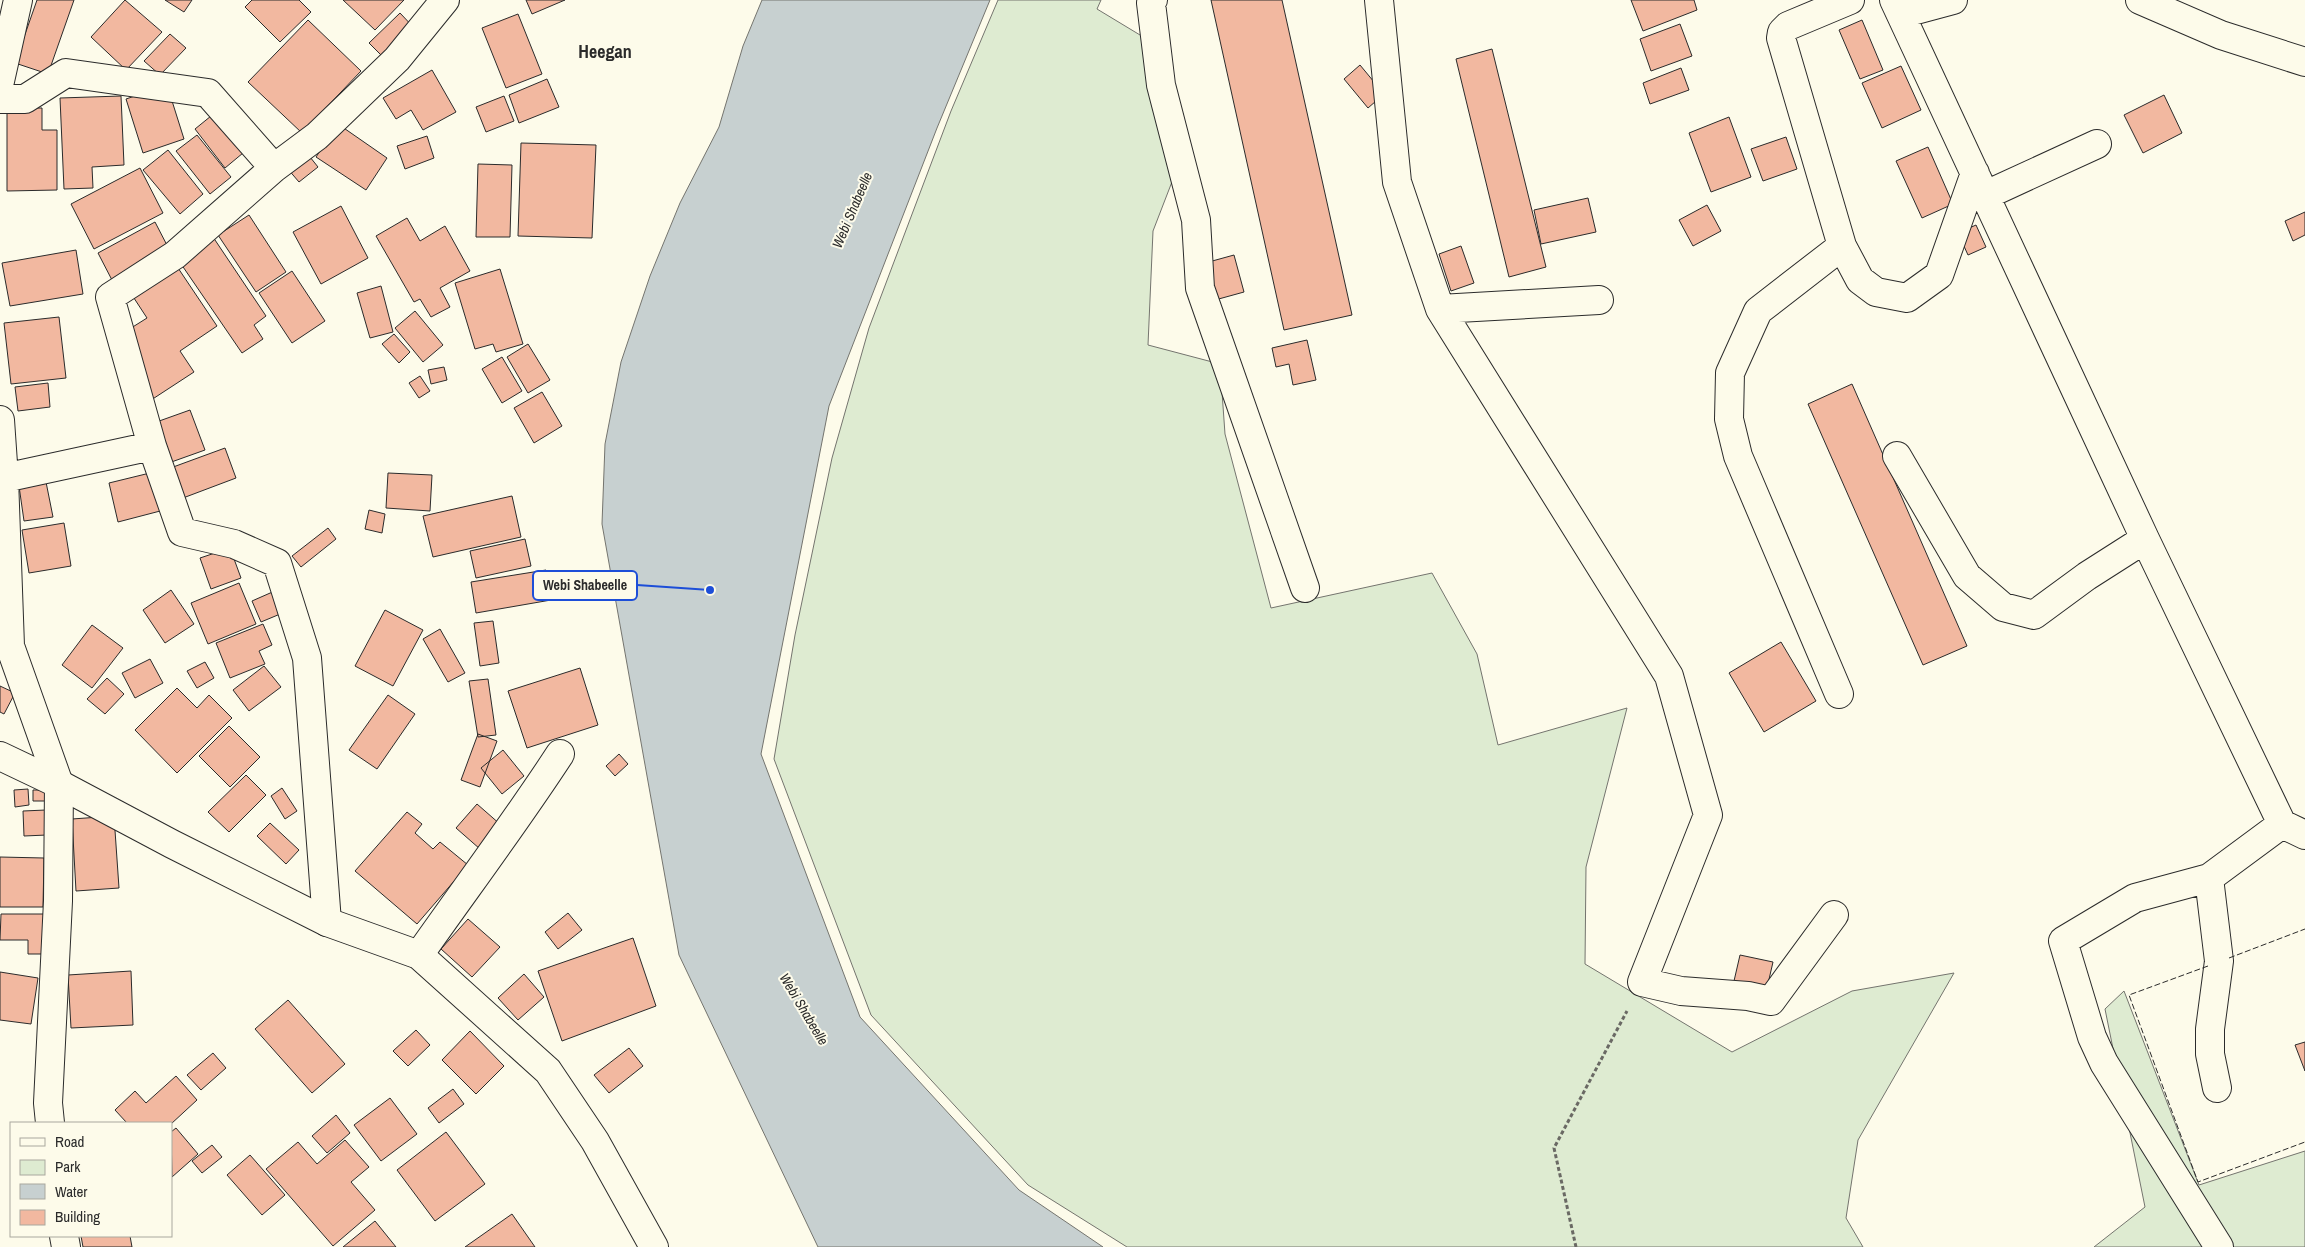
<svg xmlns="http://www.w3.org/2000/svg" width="2305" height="1247" font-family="'Archivo Narrow',sans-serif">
<rect width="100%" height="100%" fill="#fdfbea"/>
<path fill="#deebd1" stroke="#74746e" d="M998 0H1101L1097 9 1145 38 1175 174 1153 231 1148 345 1220 364 1225 434 1271 608 1432 573 1477 654 1498 745 1627 708 1586 867 1585 964 1732 1052 1852 991 1954 973 1858 1140 1846 1218 1863 1247H1127L1028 1185 871 1015 774 759 795 635 832 458 869 328 951 111Z
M2124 991 2199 1185 2305 1151V1247H2094L2145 1207 2105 1009Z"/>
<path fill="#c7d0d0" stroke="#74746e" d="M762 0H990L937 128 829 406 761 754 860 1017 1019 1190 1103 1247H818L679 955 602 524 605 444 621 362 650 276 680 203 719 127 743 46Z"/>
<path fill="#f2b8a0" stroke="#2b2b2b" d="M37 0H74L48 74 15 63Z
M125 0 162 32 126 70 91 37Z
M165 0H192L184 12Z
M252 0H299L311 12 280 42 245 7Z
M343 0H404L375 30Z
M526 0H565L532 14Z
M1211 0H1282L1352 315 1284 330Z
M1631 0H1694L1697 10 1643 31Z
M400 13 417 31 387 61 369 43Z
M518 14 542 74 506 88 482 28Z
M308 20 361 71 302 133 248 82Z
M1862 20 1883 70 1860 79 1839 30Z
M1680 24 1692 56 1651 71 1640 39Z
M170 34 186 48 160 75 144 61Z
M1492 49 1546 267 1509 277 1456 59Z
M1360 65 1384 94 1368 108 1344 79Z
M1901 66 1921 110 1882 128 1862 83Z
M1681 68 1689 90 1650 104 1643 83Z
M432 70 456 112 423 130 411 110 396 119 383 98Z
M547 79 559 107 519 123 509 95Z
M167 85 184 139 143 153 126 99Z
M2164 95 2182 133 2143 153 2124 115Z
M121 96 124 165 92 167 93 188 64 189 60 98Z
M504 96 514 121 486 132 476 107Z
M7 108H42V130H57V190L7 191Z
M211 116 243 153 225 168 195 129Z
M1729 117 1751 177 1711 192 1689 133Z
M338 124 387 158 366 190 316 157Z
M197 135 231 177 210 194 176 151Z
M427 136 434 158 405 169 397 146Z
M1786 137 1797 169 1763 181 1751 149Z
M521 143 596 145 592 238 518 236Z
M1928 147 1953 204 1922 218 1896 161Z
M168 150 203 194 180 214 143 170Z
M306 152 318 167 299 182 287 168Z
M478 164 512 165 510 237H476Z
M140 168 163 213 94 249 71 204Z
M1588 198 1596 232 1541 244 1534 210Z
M1707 205 1721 231 1693 246 1679 220Z
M341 206 368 258 321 284 293 232Z
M2305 212V235L2293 241 2285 221Z
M249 215 286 272 256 292 218 235Z
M407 218 420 241 445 226 470 271 440 288 450 307 431 317 420 299 414 302 376 236Z
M155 222 170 251 113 282 98 253Z
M1976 225 1986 247 1968 255 1958 233Z
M213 237 266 316 254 325 263 339 242 353 179 261Z
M1461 246 1474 283 1451 291 1439 254Z
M76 250 83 294 10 306 2 263Z
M1234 255 1244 292 1215 300 1205 263Z
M174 262 217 326 180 351 194 372 145 404 120 335 147 318 130 292Z
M500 269 523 344 496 352 493 344 475 349 455 283Z
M292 271 325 321 292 343 259 293Z
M381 286 393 332 370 338 357 293Z
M415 311 443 345 423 362 395 328Z
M59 317 66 378 11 384 4 323Z
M394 334 410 352 399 363 382 344Z
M1307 340 1316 380 1293 385 1289 364 1276 367 1272 348Z
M528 344 550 380 528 393 507 357Z
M502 357 522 391 502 403 482 369Z
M444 367 447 380 431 384 428 370Z
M420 376 430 391 419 398 409 383Z
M48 383 50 407 18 411 15 387Z
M1852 384 1967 646 1923 665 1808 404Z
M542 392 562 426 534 443 514 408Z
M190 410 205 450 163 465 148 425Z
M225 448 236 478 175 501 165 470Z
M154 472 164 510 118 522 109 483Z
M388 473 432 475 430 511 386 508Z
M46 482 53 517 24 521 19 486Z
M512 496 521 537 433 557 423 516Z
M369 510 385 514 382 533 365 529Z
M64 523 71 566 29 573 22 530Z
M328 528 336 539 301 567 292 556Z
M525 539 531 566 476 578 470 551Z
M230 548 241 578 211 589 200 558Z
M546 570 551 600 476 613 471 582Z
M239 583 256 624 208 644 191 603Z
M171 590 194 624 165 643 143 610Z
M277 590 285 612 261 622 252 601Z
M385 610 423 630 393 686 355 666Z
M493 621 499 663 480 666 474 623Z
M263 624 272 645 259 651 265 664 230 678 216 643Z
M92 625 123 648 92 688 62 665Z
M440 629 465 673 448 682 423 639Z
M1781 642 1816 701 1764 732 1729 673Z
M150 659 163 683 135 698 122 673Z
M205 662 214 678 197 688 187 671Z
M264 666 281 687 249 711 233 690Z
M580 668 598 725 527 748 508 691Z
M107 678 124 694 105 714 87 699Z
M488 679 496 735 478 737 469 681Z
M0 686 15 693 4 714 0 712Z
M177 688 197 708 209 695 232 718 177 773 135 730Z
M388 695 415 714 377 769 349 750Z
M229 726 260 757 230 787 199 756Z
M478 734 497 741 480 787 461 780Z
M503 750 524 776 502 794 481 768Z
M619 754 628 764 615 776 606 766Z
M246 775 266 795 229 832 208 812Z
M282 788 297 811 285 819 271 796Z
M28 789 29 805 15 807 14 790Z
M33 790H47V801H33Z
M477 804 501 825 480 849 456 828Z
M46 810 47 835 24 836 23 811Z
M407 812 422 824 415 833 433 849 440 842 468 865 417 924 355 871Z
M114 816 119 888 76 891 72 819Z
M270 823 299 850 286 864 257 836Z
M0 857 44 858 43 907H0Z
M568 913 582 930 558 949 545 932Z
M1 914H52L51 954H28V940H0Z
M468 919 500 947 472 977 441 949Z
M633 938 656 1006 562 1041 538 971Z
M1740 955 1773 962 1767 988 1734 981Z
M131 971 133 1025 71 1028 68 975Z
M0 972 38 978 31 1024 0 1020Z
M524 974 544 997 518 1020 498 998Z
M288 1000 345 1064 312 1093 255 1029Z
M416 1030 430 1045 408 1066 393 1051Z
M470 1031 504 1066 476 1094 442 1060Z
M2305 1042V1071L2295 1045Z
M629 1048 643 1066 609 1093 594 1075Z
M213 1053 226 1068 201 1090 187 1075Z
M176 1076 197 1100 171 1124 127 1123 115 1110 135 1091 146 1103Z
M453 1089 464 1104 439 1123 428 1108Z
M390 1098 417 1134 381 1161 354 1125Z
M336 1115 350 1133 327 1153 312 1136Z
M176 1128 198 1154 172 1177 171 1132Z
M446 1132 485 1184 435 1221 397 1170Z
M345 1140 369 1167 351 1182 375 1210 333 1246 266 1169 298 1142 317 1164Z
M212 1145 222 1157 202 1173 192 1161Z
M250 1155 285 1195 262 1215 227 1175Z
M512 1214 535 1247H465Z
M375 1221 396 1247H343Z
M81 1236H130L132 1247H83Z"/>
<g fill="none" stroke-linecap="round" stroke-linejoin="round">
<defs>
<path id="minor" d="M1153 0 1151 3 1161 85 1196 220 1200 288 1305 588
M1379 0 1397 182 1440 309 1669 676 1708 815 1642 982 1681 991 1748 996 1771 1001 1834 915
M1850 0 1788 26 1782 32 1781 38 1842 246 1860 280 1876 292 1907 298 1939 275 1975 173
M1894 0 2145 539 2282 824 2305 835
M2140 0 2221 35 2305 62
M1901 14 1953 0
M0 81 18 0
M0 99H25L66 73 208 93 274 168 175 255 110 297 152 446 182 532 234 544 277 563 307 658 327 922
M274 168 317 136 397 59 445 0
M1986 195 2097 144
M1440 309 1599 300
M0 420 4 478 10 646 59 784 58 901 48 1103 50 1123
M1897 456 1967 576 2003 607 2034 615 2087 576 2145 539
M4 478 152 446
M1839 694 1738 456 1729 419 1730 373 1758 311 1842 246
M2209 878 2219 961 2210 1029V1054L2217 1088
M419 955C466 888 515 823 560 754
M64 1236 66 1247
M2219 1247 2104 1063 2092 1037 2063 941 2135 898 2209 878 2282 824"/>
<path id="tertiary" d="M0 756 59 784 172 844 327 922 419 955 548 1071 595 1141 654 1247"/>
</defs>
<use href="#minor" stroke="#2b2b2b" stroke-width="30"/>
<use href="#tertiary" stroke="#2b2b2b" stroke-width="30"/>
<path stroke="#6a6964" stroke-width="3" stroke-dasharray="4 2.5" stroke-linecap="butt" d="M1576 1247 1554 1148 1627 1011"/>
<use href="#minor" stroke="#fdfbea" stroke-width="28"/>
<use href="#tertiary" stroke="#fdfbea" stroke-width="28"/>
<path stroke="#2b2b2b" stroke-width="1" stroke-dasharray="6 2.5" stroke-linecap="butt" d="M2229 958 2305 929
M2208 966 2129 995 2198 1182 2305 1142"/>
</g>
<g text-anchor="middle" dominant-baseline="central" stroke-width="4" stroke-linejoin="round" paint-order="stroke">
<g font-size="14" font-style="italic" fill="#2b2b2b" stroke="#fdfbea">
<text transform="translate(852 210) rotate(-67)">Webi Shabeelle</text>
<text transform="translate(804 1009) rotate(59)">Webi Shabeelle</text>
</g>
<g font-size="18" font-weight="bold" fill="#2b2b2b" stroke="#fdfbea">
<text x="605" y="51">Heegan</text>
</g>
</g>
<path fill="none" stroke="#1d4ed8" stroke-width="2" d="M710 590L637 585"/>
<circle fill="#1d4ed8" stroke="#fdfbea" stroke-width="2" cx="710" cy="590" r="5"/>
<rect fill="#fdfbea" stroke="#1d4ed8" stroke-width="2" x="533" y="571" width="104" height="29" rx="5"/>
<g font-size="14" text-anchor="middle" font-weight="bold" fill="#2b2b2b">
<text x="585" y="590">Webi Shabeelle</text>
</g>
<rect x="10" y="1122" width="162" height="115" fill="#fdfbea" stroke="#a9a89e"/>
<rect x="20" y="1138" width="25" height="8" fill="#fdfbea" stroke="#a9a89e"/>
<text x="55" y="1147" font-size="15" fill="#2b2b2b">Road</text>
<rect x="20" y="1160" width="25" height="15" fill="#deebd1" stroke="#a9a89e"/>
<text x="55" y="1172" font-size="15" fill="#2b2b2b">Park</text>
<rect x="20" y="1184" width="25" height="15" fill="#c7d0d0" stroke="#a9a89e"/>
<text x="55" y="1197" font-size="15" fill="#2b2b2b">Water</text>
<rect x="20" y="1210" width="25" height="15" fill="#f2b8a0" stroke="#a9a89e"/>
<text x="55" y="1222" font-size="15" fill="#2b2b2b">Building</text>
</svg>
